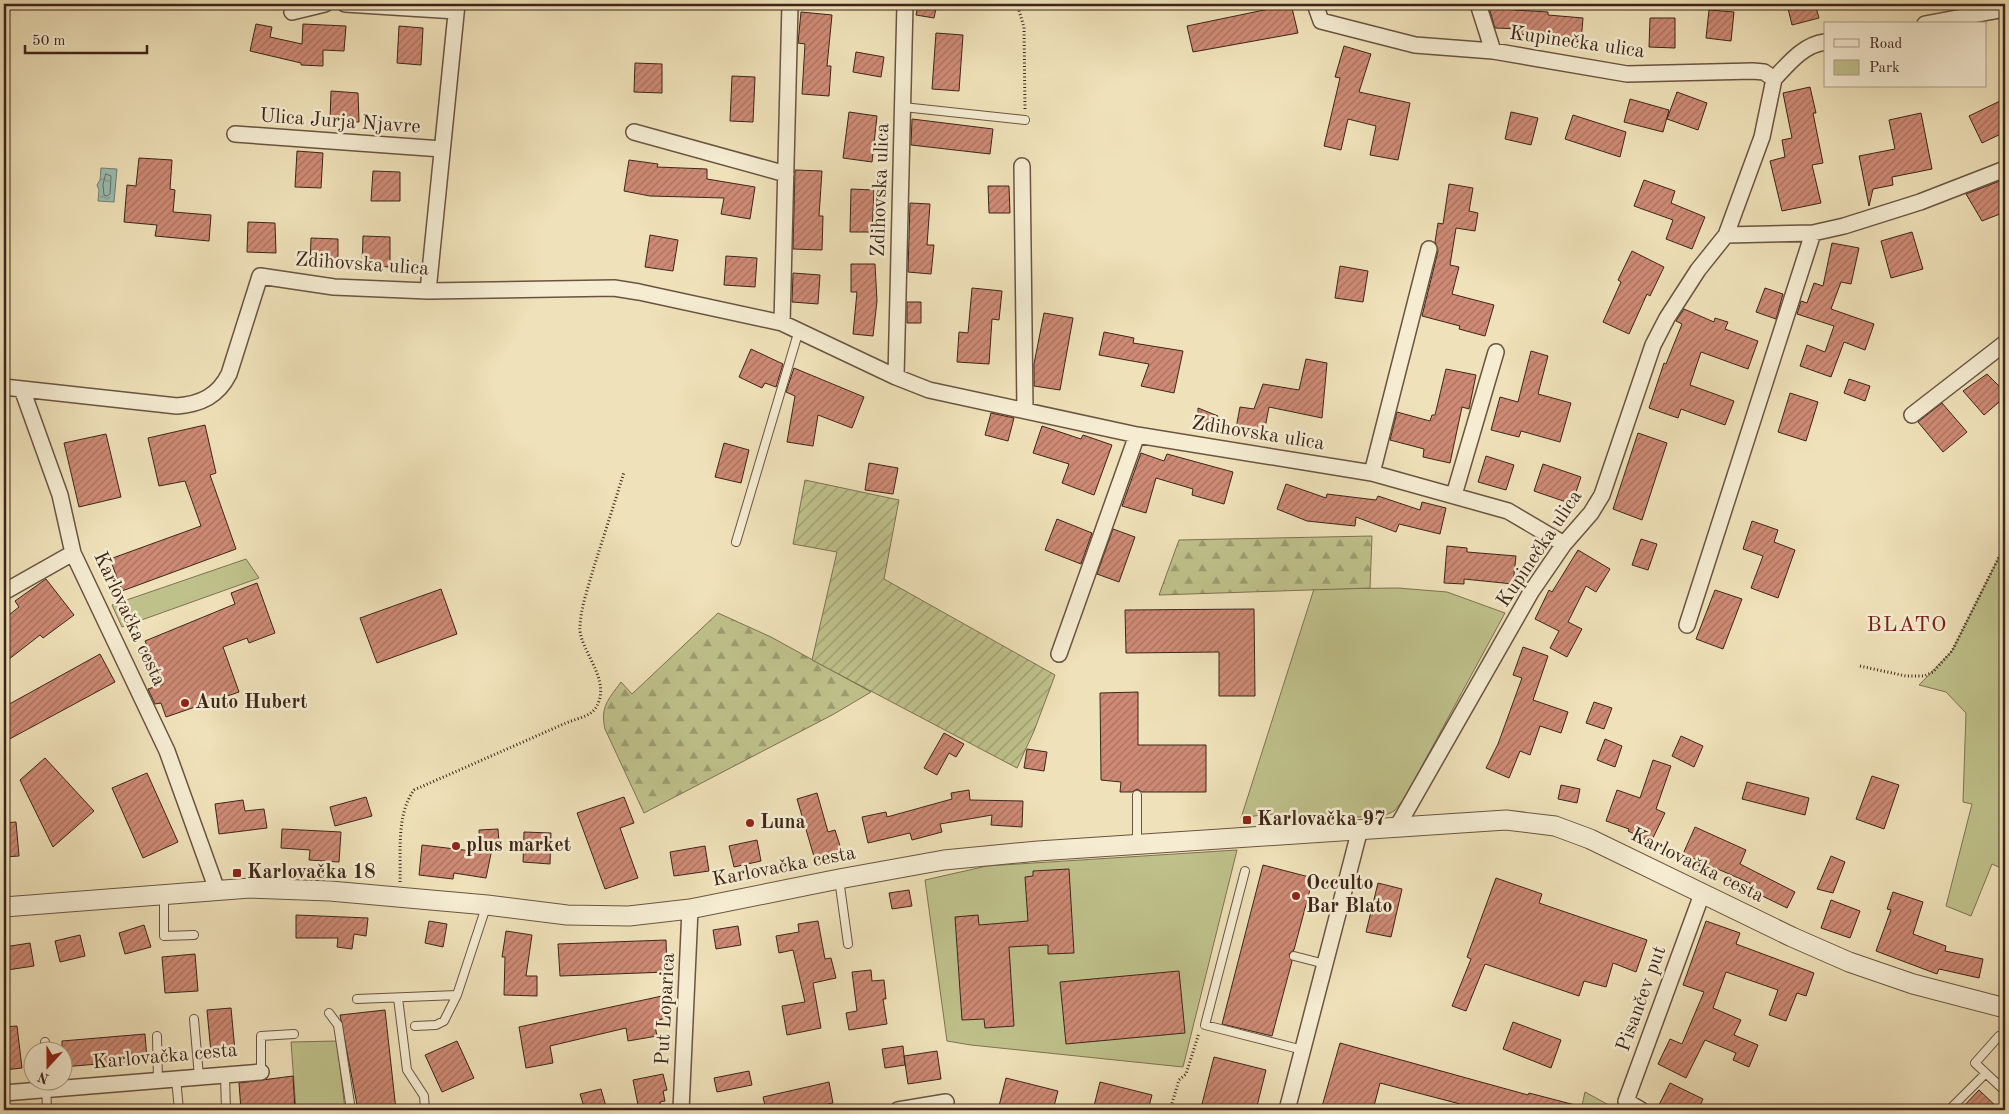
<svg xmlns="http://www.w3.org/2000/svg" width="2009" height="1114" font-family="'Old Standard TT',serif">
<defs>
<pattern id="forest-firs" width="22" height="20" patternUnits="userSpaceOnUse" patternTransform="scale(1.25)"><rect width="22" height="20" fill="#bfc18b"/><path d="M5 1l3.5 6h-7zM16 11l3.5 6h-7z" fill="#9c9d71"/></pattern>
<pattern id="garden-furrows" width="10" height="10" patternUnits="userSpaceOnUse" patternTransform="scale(1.25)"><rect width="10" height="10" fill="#bfc18b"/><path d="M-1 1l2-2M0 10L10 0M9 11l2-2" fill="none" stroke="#9c9d71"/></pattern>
<pattern id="water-ripples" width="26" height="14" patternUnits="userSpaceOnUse" patternTransform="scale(1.25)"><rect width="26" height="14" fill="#9abdb1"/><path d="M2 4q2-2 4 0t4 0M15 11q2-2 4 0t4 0" fill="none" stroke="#7f998f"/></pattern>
<pattern id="building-hatch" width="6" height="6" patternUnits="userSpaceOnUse" patternTransform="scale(1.25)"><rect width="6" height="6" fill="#ce8a75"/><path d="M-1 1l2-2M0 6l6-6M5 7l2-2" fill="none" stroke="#a8715f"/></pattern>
</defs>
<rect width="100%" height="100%" fill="#efe1b9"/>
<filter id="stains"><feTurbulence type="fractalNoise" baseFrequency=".004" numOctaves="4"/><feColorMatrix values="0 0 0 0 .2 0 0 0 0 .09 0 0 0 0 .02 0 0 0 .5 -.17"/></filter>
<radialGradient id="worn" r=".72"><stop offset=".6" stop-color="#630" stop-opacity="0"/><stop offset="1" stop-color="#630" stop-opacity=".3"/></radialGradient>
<path fill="#bfc18b" stroke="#7e7352" d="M2005 545V870L1992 864 1971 916 1946 906 1972 804 1963 802 1966 713 1946 692 1919 685 1952 651Z
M246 559 259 578 122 627 112 605Z
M1398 588 1447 592 1505 613 1404 799 1394 811 1386 815 1344 818 1268 814 1241 818 1314 589Z
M1237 850 1183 1067 971 1045 947 1041 925 880 987 866Z
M337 1041 345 1110H296L291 1042Z
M1585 1092 1618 1110H1581Z"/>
<path fill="url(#forest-firs)" stroke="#7e7352" d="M1372 536 1370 588 1159 595 1179 540Z
M718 613 771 637 871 692 834 714 644 813 605 729C600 707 608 700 621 682L632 694Z"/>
<path fill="url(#garden-furrows)" stroke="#7e7352" d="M805 480 899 500 884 579 1055 675 1034 731 1017 768 812 660 837 552 793 544Z"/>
<path fill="url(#water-ripples)" stroke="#758074" d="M101 168 117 169 114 202 98 201 99 190 97 185 100 180Z"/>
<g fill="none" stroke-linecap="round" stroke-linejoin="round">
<path stroke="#6c7165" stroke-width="1" d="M106 174 111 176 110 194 107 196 104 195 103 185Z"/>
</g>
<path fill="url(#building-hatch)" stroke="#3d2519" d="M918 4H937L934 18 916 15Z
M1268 4H1291L1298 33 1193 52 1187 26 1269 9Z
M1488 4 1514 5V10L1548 12V15L1583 18 1581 42 1520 34 1521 29 1495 28Z
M1787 4H1815L1819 18 1792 25Z
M1709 10 1734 12 1731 41 1706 38Z
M801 12 832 15 827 66H831L829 96 802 94 805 44 798 43Z
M1650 18H1675V48L1649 47Z
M256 24 272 27 270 37 302 44 303 24 346 26 344 51 323 50V66L301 65V63L250 51Z
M399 26 423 28 421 65 397 63Z
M936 33 963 35 959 91 932 89Z
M1344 46 1371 54 1359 92 1410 103 1398 160 1370 155 1376 126 1348 119 1341 150 1324 146 1340 78 1335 77Z
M856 52 884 57 881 77 853 72Z
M635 63 662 64V93L634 92Z
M732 76 755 77 753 122 730 121Z
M1810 87 1816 113H1813L1823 163 1812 165 1821 203 1782 211 1770 161 1785 157 1782 140 1792 138 1783 93Z
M331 91 358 93 359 122 330 121Z
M1677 92 1707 103 1698 130 1667 119Z
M1630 99 1669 110 1663 132 1624 122Z
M2000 101 2005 112V132L1982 143 1969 116Z
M849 112 877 116 872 162 843 158Z
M1511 112 1538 118 1531 145 1505 139Z
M1921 113 1932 169 1892 177 1893 185 1873 189 1869 206 1859 156 1895 149 1889 120Z
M1573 115 1626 132 1620 157 1565 139Z
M912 119 993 129 990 154 911 145Z
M297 151 323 153 321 188 295 187Z
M139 158 172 160 170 189 175 190 173 212 211 215 209 241 155 236 157 225 124 222 127 185 136 186Z
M629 160 658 164 657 167 707 169V179L755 187 750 219 721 214 724 198 650 196 624 191Z
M795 170 822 171 819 216H823L822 250 793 249Z
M373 171 400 172V201H371Z
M1644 180 1675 191 1671 203 1705 217 1692 249 1666 239 1673 220 1634 206Z
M2000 181 2005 197V212L1982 221 1966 194Z
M1449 184 1473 188 1469 211 1478 213 1475 231 1456 228 1450 265 1459 267 1452 294 1494 305 1485 336 1459 329 1460 326 1422 316 1438 251 1435 242 1438 223 1443 224Z
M988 186H1009L1010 213H989Z
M851 189 874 190 872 232H850Z
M910 203 930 204 927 245H934L931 274 908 272Z
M248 222 275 223 276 253 247 252Z
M1912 232 1923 269 1891 278 1881 241Z
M650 235 678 240 673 271 645 267Z
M363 236 390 237V267L362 266Z
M311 238 338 239V268L310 267Z
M1832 243 1859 248 1851 284 1841 282 1831 309 1874 324 1865 350 1844 342 1831 377 1800 366 1807 345 1825 352 1834 326 1797 314 1801 301 1807 303 1814 283 1823 286Z
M1632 251 1664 267 1650 296 1647 294 1629 334 1603 322 1621 282 1618 280Z
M726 256 757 258 755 287 724 285Z
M851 264H875L877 301 873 336 853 334 857 292H851Z
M1340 266 1368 271 1363 302 1335 298Z
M793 273 820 275 818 304 792 302Z
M972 288 1002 291 999 320 992 319 989 364 957 362 959 332 968 333Z
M1765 288 1783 294 1776 319 1756 312Z
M907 302H921V323H907Z
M1684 309 1714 322 1715 318 1728 322 1725 329 1758 341 1748 369 1701 352 1690 385 1734 401 1725 425 1681 409 1678 418 1649 408 1664 363 1666 364 1682 324 1676 321Z
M1044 313 1073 318 1060 390 1034 386V364Z
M1104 332 1134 338 1133 343 1183 351 1174 393 1141 386 1149 364 1099 355Z
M751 349 783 364 776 387 765 383 762 388 739 377Z
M1531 351 1548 356 1538 394 1571 403 1560 442 1521 431 1519 437 1491 430 1500 397 1518 402Z
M1306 359 1327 363 1322 418 1269 407 1264 433 1236 428 1240 407 1254 409 1263 384 1299 390Z
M794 368 864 397 852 428 818 415 813 446 787 442 795 396 786 392Z
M1446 369 1476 375 1469 409 1462 407 1450 463 1423 457 1424 449 1390 440 1397 412 1430 421 1432 415H1435Z
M1987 374 2005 392V397L1984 415 1963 391Z
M1849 379 1870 386 1865 401 1844 393Z
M1790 393 1818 402 1806 441 1778 432Z
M1942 403 1967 432 1943 452 1918 422Z
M1198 408 1218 416 1214 429 1198 427Z
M991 413 1014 418 1008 441 985 435Z
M205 425 216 473 210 475 236 549 122 591 110 559 201 526 185 481 159 486 148 438Z
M1042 426 1081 439 1083 435 1112 445 1094 495 1062 483 1069 464 1033 453Z
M1638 433 1667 443 1642 520 1613 509Z
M106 434 121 497 79 507 64 443Z
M724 443 749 450 741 483 715 477Z
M1141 453 1164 461 1167 454 1233 472 1224 504 1192 495 1193 489 1156 478 1146 513 1122 506Z
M1486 456 1514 465 1506 490 1478 482Z
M869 463 898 468 893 494 865 490Z
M1543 464 1581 477 1572 504 1534 491Z
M1286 484 1326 498 1327 494 1376 500 1378 496 1420 510 1422 502 1446 508 1440 534 1399 524 1396 532 1356 517 1355 526 1307 521 1277 509Z
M1057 519 1092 533 1081 564 1045 550Z
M1752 521 1778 530 1774 542 1795 550 1778 598 1751 588 1763 556 1743 549Z
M1113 529 1135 537 1119 582 1097 574Z
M1641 539 1657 544 1648 570 1632 565Z
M1447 546 1467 548V552L1516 556 1513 584 1464 579V584L1444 583Z
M1578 550 1610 569 1596 592 1586 586 1568 622 1582 629 1567 657 1550 648 1559 631 1535 619 1549 590 1552 592Z
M46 579 74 615 43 638 40 635 4 663V619L19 607 15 601Z
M257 583 275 633 249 643 247 638 223 647 239 692 166 717 161 703 155 704 148 689 163 684 145 641 235 604 231 593Z
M441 589 457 634 377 663 360 618Z
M1715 590 1742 599 1723 649 1696 639Z
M1254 609 1255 696H1219V652L1126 653 1125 610Z
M1523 647 1548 656 1533 700 1568 712 1561 733 1540 726 1530 755 1520 751 1509 778 1486 768 1498 744 1522 678 1513 675Z
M100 654 115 682 4 742V707Z
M1138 692V745H1206V792H1142L1137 789 1132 792H1120L1121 782 1101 780 1100 693Z
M1594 702 1612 708 1604 729 1586 723Z
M944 733 964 744 956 757 949 753 937 775 924 768Z
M1681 736 1703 746 1694 767 1672 756Z
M1605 739 1622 746 1615 767 1597 760Z
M1027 749 1047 752 1044 771 1024 768Z
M45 758 94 811 53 847 20 780Z
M1653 760 1671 766 1656 809 1665 813 1651 842 1628 831 1629 829 1606 821 1617 790 1640 798Z
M147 773 178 842 143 858 112 788Z
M1872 776 1899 785 1884 829 1856 819Z
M1747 782 1809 798 1805 815 1742 799Z
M1561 785 1580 789 1577 803 1558 799Z
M969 790 970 800 1023 801 1022 827 991 825 992 815 940 824 942 832 912 840 910 833 868 843 862 817 886 812 887 817 952 799 951 793Z
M817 793 828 832 835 830 842 852 815 860 797 799Z
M366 797 372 816 335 826 330 807Z
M624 797 634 823 620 828 638 878 605 889 577 813Z
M243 800 245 811 264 809 267 828 219 834 215 804Z
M16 822 19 856 4 857V823Z
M1695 827 1746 850 1740 864 1795 892 1787 908 1748 889 1750 883 1683 854Z
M282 829 341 832 339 862 309 860 310 850 281 848Z
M498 829 499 843 493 844 486 878 454 873 453 879 419 875 422 845 480 852 479 830Z
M524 832 551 833 550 864 523 862Z
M757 840 761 861 734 867 729 846Z
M705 846 709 871 674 876 670 852Z
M1831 856 1845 862 1833 893 1817 889Z
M1263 865 1313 878 1294 950 1289 954 1292 961 1272 1036 1222 1024Z
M1069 869 1074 953 1048 954V945L1009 947 1014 1026 985 1028 984 1019 962 1020 955 917 978 915 979 925 1028 921 1025 877 1033 876V871Z
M1496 878 1542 894 1539 903 1647 940 1636 972 1613 963 1606 987 1584 981 1579 996 1485 964 1466 1011 1452 1006 1471 959 1467 957Z
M1378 883 1402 889 1391 937 1366 932Z
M909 890 912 906 892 909 889 893Z
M1893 892 1923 902 1913 934 1946 946 1945 951 1983 959 1979 978 1939 969 1937 974 1876 951 1891 910 1887 909Z
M1831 900 1860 911 1850 938 1821 928Z
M296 915 368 918 366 936 354 934 352 949 337 947 338 938H296Z
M429 921 447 924 443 947 425 943Z
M818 921 825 959 831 958 836 978 813 983 821 1028 787 1035 782 1006 805 1002 793 950 779 953 776 936 799 932 798 924Z
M1706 921 1740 933 1736 944 1814 973 1806 996 1797 993 1786 1021 1769 1015 1778 990 1726 972 1713 1008 1741 1020 1734 1035 1758 1045 1749 1067 1733 1060 1736 1053 1705 1040 1686 1078 1658 1064 1670 1039 1682 1044 1704 992 1683 985Z
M144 925 151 947 125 954 119 933Z
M738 926 741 945 716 949 713 930Z
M506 931 532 935 526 976H537V996L504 995 505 957H502Z
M80 935 85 956 60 962 55 941Z
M666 940 667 972 560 976 558 944Z
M30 943 34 966 7 970 4 947Z
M195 954 198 991 165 993 162 957Z
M871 970 872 981 884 980 886 999H883L887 1024 849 1030 846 1013 857 1011 852 972Z
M1179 971 1185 1033 1066 1044 1060 982Z
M662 996 666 1018 659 1020 660 1025 655 1026 657 1036 628 1041 626 1028 550 1046 553 1063 526 1068 519 1027Z
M231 1008 235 1051 211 1053 207 1010Z
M385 1010 396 1110H358L340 1015Z
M1513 1022 1561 1040 1551 1068 1503 1049Z
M17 1026 22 1068 4 1070V1027Z
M145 1034 147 1060 62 1067V1041Z
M457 1041 474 1078 442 1092 425 1055Z
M1340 1043 1528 1095 1529 1093 1579 1106V1110H1458L1460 1104 1380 1083 1373 1110H1321Z
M903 1046 905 1065 885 1068 882 1049Z
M937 1051 941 1079 908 1084 904 1056Z
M1214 1057 1266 1070 1256 1110H1225L1202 1104Z
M749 1071 752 1085 717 1092 714 1078Z
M663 1074 667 1090 663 1091 665 1101 660 1102 661 1109 639 1110 633 1080Z
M293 1076 295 1110H241L239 1083Z
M1006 1078 1058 1091 1053 1110H998Z
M829 1082 833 1103 799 1110H766L763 1097Z
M1100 1082 1152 1095 1148 1110H1093Z
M1670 1083 1703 1099 1698 1110H1671L1659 1105Z
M601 1089 607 1110H585L580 1094Z
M1979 1090 2000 1110H1960Z"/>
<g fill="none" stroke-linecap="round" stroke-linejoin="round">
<defs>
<path id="service" d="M903 107 1025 120
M736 542 799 330
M1137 844V795
M1245 871 1205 1025 1303 1050
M839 879 848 944
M164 894V936L194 935
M1294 956 1325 964
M398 998 407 1070 424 1096 425 1110
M357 999 457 995 486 907
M329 1013 338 1025 351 1110
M194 1019 199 1077
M415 1026 436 1025 444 1021 457 995
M157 1036 158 1080
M1999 1036 1975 1063 2005 1091
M45 1042V1052
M261 1072V1036L294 1034
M225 1075 226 1110
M176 1079 179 1110
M46 1082 47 1110
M1949 1110 1986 1073"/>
<path id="minor" d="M345 4 456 11
M1315 4 1321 21 1415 45 1493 51 1627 74 1753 71 1764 72 1774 79 1762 137 1726 235 1698 270 1667 318 1653 345 1602 495 1591 513 1564 544 1531 592 1397 827
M1478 4 1493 51
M292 12 325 4
M1925 24 2005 9
M1774 79C1789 63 1803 45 1825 42
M634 132 786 174
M235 134 442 149
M1022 166 1025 410
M1726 235 1813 233 1844 226 1920 202 2005 169
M428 291 457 4
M782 323 790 4
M896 377 905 4
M4 387 177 406C201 404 218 396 229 374L260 276 334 287 428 291 614 288 639 292 782 323 896 377 929 390 1137 435 1372 473 1508 511 1564 544
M22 389 60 495 73 553
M1912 415 2005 343
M1372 473 1429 249
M1454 495 1496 352
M4 592 73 553 167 751 217 890
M1687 625 1813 233
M1059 654 1137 435
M4 1093 261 1072
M681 1110 690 909
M898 1110 946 1102
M1287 1110 1360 829
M1641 1110 1626 1101 1702 894"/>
<path id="tertiary" d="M4 907 250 888 330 891 487 905 567 915 629 916 690 909 839 879 944 860 1038 851 1506 820 1555 826 1590 839 1792 937 1849 962 1913 984 2005 1008"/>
</defs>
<use href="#service" stroke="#6a5441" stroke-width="10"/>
<use href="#minor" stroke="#6a5441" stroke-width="18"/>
<use href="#tertiary" stroke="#6a5441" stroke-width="21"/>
<path stroke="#3d2519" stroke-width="3" stroke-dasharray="1 2.5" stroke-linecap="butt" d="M1017 4 1024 27 1025 109
M1860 666 1906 676H1924L1933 672 1952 651 2005 545
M400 882C401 852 396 815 414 790L566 723C580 717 594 717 599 701 608 675 578 648 580 626 581 607 588 588 593 570 603 538 614 505 624 472
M1170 1110 1179 1080 1186 1074 1199 1033"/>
<use href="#service" stroke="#f5ecd2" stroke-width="8"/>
<use href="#minor" stroke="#f5ecd2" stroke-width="15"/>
<use href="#tertiary" stroke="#f5ecd2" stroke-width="19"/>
</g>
<g fill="#8f2418" stroke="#f5ecd2" stroke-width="2">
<circle cx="185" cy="703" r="5"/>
<rect x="1242" y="815" width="10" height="10" rx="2.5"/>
<circle cx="750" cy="823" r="5"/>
<circle cx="456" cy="846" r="5"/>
<rect x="232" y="868" width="10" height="10" rx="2.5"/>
<circle cx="1296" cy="896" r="5"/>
</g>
<g text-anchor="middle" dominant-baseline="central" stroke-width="5" stroke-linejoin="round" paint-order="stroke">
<g font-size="20" fill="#3d2519" stroke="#f5ecd2">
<text transform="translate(1577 43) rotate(8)">Kupinečka ulica</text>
<text transform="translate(340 122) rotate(4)">Ulica Jurja Njavre</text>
<text transform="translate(881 190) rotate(-88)">Zdihovska ulica</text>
<text transform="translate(362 265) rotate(4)">Zdihovska ulica</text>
<text transform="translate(1258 434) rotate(9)">Zdihovska ulica</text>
<text transform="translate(1540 549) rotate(-56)">Kupinečka ulica</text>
<text transform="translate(129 619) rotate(65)">Karlovačka cesta</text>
<text transform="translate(1697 866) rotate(26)">Karlovačka cesta</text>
<text transform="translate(784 867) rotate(-11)">Karlovačka cesta</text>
<text transform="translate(1642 999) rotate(-70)">Pisančev put</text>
<text transform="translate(666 1009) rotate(-87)">Put Loparica</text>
<text transform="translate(165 1057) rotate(-5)">Karlovačka cesta</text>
</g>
<g font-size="20" font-weight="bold" fill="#3d2519" stroke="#f5ecd2" text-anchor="start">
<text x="195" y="703">Auto Hubert</text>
<text x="1257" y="820">Karlovačka 97</text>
<text x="760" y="823">Luna</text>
<text x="466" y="846">plus market</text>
<text x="247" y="873">Karlovačka 18</text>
<text x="1306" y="884">Occulto<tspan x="1306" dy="23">Bar Blato</tspan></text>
</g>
<g font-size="22" letter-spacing="1" fill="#7a1f14" stroke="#f5ecd2">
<text x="1907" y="625">BLATO</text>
</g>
</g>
<rect width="2009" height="1114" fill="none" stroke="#efe1b9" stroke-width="20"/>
<rect x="5" y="5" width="1999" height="1104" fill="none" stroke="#3d2519" stroke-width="2.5"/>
<rect x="10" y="10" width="1989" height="1094" fill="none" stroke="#3d2519"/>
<rect x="1824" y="22" width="162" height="65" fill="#f5ecd2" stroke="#ab9c88"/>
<rect x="1834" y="39" width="25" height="8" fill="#f5ecd2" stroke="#ab9c88"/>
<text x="1869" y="48" font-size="15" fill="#3d2519">Road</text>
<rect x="1834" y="60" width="25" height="15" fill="#bfc18b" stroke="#ab9c88"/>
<text x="1869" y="72" font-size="15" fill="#3d2519">Park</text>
<g transform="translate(48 1066) rotate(201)"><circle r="24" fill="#f5ecd2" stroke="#ab9c88"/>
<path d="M0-4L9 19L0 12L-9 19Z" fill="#8f2418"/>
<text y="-8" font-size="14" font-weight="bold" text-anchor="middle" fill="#3d2519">N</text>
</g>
<path d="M25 45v8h122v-8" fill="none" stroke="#3d2519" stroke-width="2.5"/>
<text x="32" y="45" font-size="15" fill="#3d2519" stroke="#f5ecd2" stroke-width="4" paint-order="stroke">50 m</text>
<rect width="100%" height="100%" filter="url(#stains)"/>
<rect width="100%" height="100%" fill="url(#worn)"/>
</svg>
